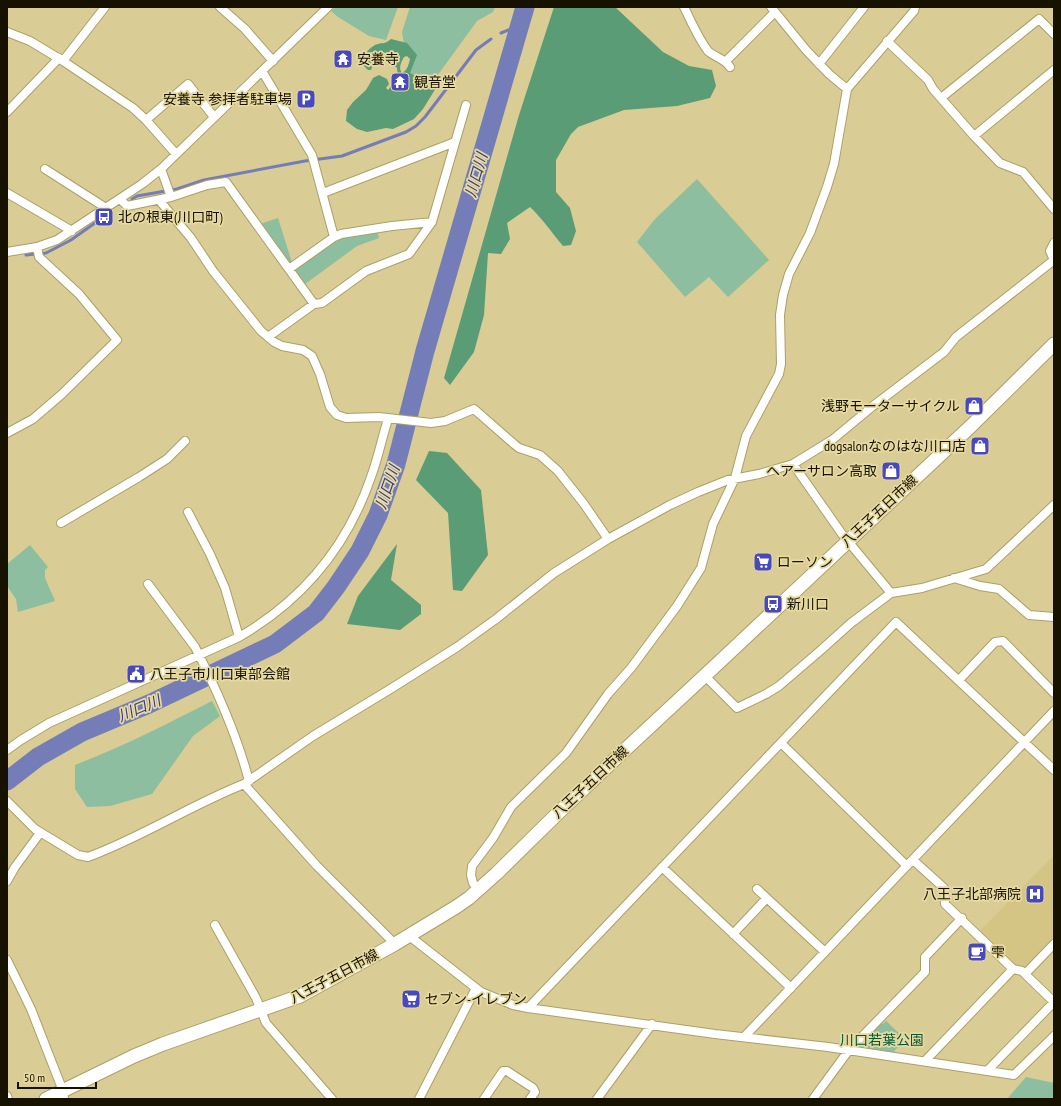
<svg xmlns="http://www.w3.org/2000/svg" width="1061" height="1106" font-family="'PT Sans Narrow','Noto Sans JP',sans-serif">
<rect width="100%" height="100%" fill="#d9cc94"/>
<path fill="#d4c585" d="M1054 855V944L1025 974 1013 969 977 934Z"/>
<path fill="#8cbe9f" d="M335 7H398L386 40 369 36 338 17 331 11Z
M410 7H495L493 12 477 21 429 87 404 75 414 60 406 55 402 32Z
M697 179 769 260 728 297 709 277 685 297 637 242 655 219Z
M278 218 293 266 334 237 377 229 379 238 357 246 301 287 257 225Z
M30 545 48 567 45 570V578L55 601 18 612 16 599 7 586V564Z
M212 701 220 716 193 736 152 794 110 806 87 807 75 789V765C122 747 167 724 212 701Z
M879 1020 883 1024 886 1021 905 1039 890 1056 849 1050Z
M1026 1077 1054 1083V1099H1007Z"/>
<path fill="#599c75" fill-rule="evenodd" d="M554 7H615L663 52 689 66 712 70 716 86 710 98 677 106 624 110 578 127 571 134 556 160V192L570 208 576 231 571 245 563 246C552 233 542 218 530 207L507 223 510 239 501 254 488 253 484 315 474 352 450 385 444 378 519 115Z
M391 39 407 43 417 55 410 73 415 76 440 79 439 83 423 109 414 119 393 129 386 128 367 132 357 129 346 121 347 110 353 102 366 90 373 78 379 75 387 79 389 84 386 88 388 90 394 83 402 87 404 84 401 77 398 76 397 68 382 55 375 60 371 70H368L362 64C362 56 368 49 375 45 381 42 385 45 391 39ZM407 56 410 59C409 64 407 71 402 73 398 68 401 63 404 57Z
M429 451 447 453 481 490 488 555 462 591 453 590 448 513 416 480Z
M397 544 391 580 421 605V614L400 630 347 624 358 596Z"/>
<g fill="none" stroke-linecap="round" stroke-linejoin="round">
<path stroke="#747db8" stroke-width="3" d="M501 33 521 25
M132 199 137 196 177 189 204 180 305 161 342 156 406 132 416 126 425 117 476 50 491 39
M26 255 46 253 71 240 102 218"/>
<path stroke="#747db8" stroke-width="19" d="M7 781 38 757 82 732 149 704 275 644 316 613 336 587 360 551 378 515 396 464 425 351 525 7"/>
<defs>
<path id="minor" d="M220 7 245 29 273 61
M684 7C691 21 698 38 708 51 714 57 724 58 730 67
M771 7 806 50 829 74 847 89
M7 32 30 41 63 61 133 108 146 120 176 154
M887 41 928 80 933 89 974 136 1000 163 1023 172 1054 209
M63 61 105 7
M726 61 775 12
M819 64 864 7
M262 71 312 155 334 237
M941 98 1039 19 1054 34
M7 112 59 58
M146 120 188 84 214 117
M974 136 1054 70
M45 169 106 208
M161 169 171 197
M7 193 72 231
M323 193 455 142
M120 199 127 206 171 197 207 185 226 182 314 304
M159 200 191 238 213 271 261 331 274 342 282 346 303 350 312 356 320 374 330 407 337 415 346 418 379 417 431 423 445 421 474 409 514 444 519 448 540 455 558 471 584 504 608 539
M7 252 37 247 57 240 142 184 161 169 328 7
M1054 260 1050 251 1054 243
M289 269 334 237 341 234 392 226 432 222 466 105
M268 337 314 304 322 303 366 271 409 254 432 222
M7 433 33 419 62 394 117 340 79 294 39 257 37 247
M793 464 842 534 891 593
M188 512 210 554 225 588 239 637
M61 523 139 477 167 459 185 441
M954 578 980 586 999 589 1029 615 1054 617
M148 584 195 647C217 690 237 735 249 781
M705 676 737 708 766 694 779 686 821 650 851 623 891 593 922 588 986 569 1054 505
M959 680 995 642 1003 641 1054 693
M781 743 907 866
M7 750 21 740 49 723 239 637C303 600 347 547 371 477 378 458 382 438 388 419
M244 784 317 866 395 944
M7 801 35 829 78 855 88 857C142 837 191 805 244 784L313 736 392 688 457 647 496 619 554 573 608 539 670 505 698 492 728 480 759 474 793 464 832 440 873 406 944 352 956 337 1054 260
M913 860 944 888 945 904 1013 969 1022 971 1025 974
M662 867 791 988
M7 881 15 867 40 833
M757 889 825 952
M479 890 473 883 471 875 472 866 493 838 511 807 566 753 608 694 631 668 677 606 701 568 713 524 735 478 746 436 779 374 781 364 780 315 783 295 789 274 810 233 827 187 834 164 847 89 914 11 915 7
M215 925 256 998 266 1023 332 1099
M733 934 766 899
M408 935 481 992 513 1005 528 1008 715 1034 828 1047 1014 1075 1054 1036
M7 960 31 1009 63 1091 64 1099
M528 1008 896 622 1054 770
M745 1036 1054 711
M925 1061 1013 969
M988 1070 1054 1002 1025 974 1054 944
M7 1096 8 1099
M419 1099 476 988
M484 1099 503 1071H507L533 1088 535 1092 530 1099
M597 1099 652 1024
M813 1099 849 1050 925 972V957L962 918"/>
<path id="primary" d="M46 1099 134 1056 163 1044 300 996 395 944 456 907 469 898 497 873 557 814 614 760 714 667 971 426 1054 344"/>
</defs>
<use href="#minor" stroke="#aca069" stroke-width="10"/>
<use href="#primary" stroke="#aca069" stroke-width="15"/>
<use href="#minor" stroke="#fff" stroke-width="8"/>
<use href="#primary" stroke="#fff" stroke-width="13"/>
</g>
<defs>
<symbol id="temple-square" viewBox="-11 -11 22 22"><rect x="-9" y="-9" width="18" height="18" rx="4" fill="#4949bf" stroke="#e6d9a1"/><path d="M0-6L5-2H3V0L6.5 2.5H4V6H1.5V3h-3V6H-4V2.5H-6.5L-3 0V-2H-5Z" fill="#fff"/></symbol>
<symbol id="parking-square" viewBox="-11 -11 22 22"><rect x="-9" y="-9" width="18" height="18" rx="4" fill="#4949bf" stroke="#e6d9a1"/><path d="M-3.5-5.5H1a3.5 3.5 0 0 1 0 7H-1V5.5H-3.5ZM-1-3.4V-.6H.8a1.4 1.4 0 0 0 0-2.8Z" fill="#fff"/></symbol>
<symbol id="bus-square" viewBox="-11 -11 22 22"><rect x="-9" y="-9" width="18" height="18" rx="4" fill="#4949bf" stroke="#e6d9a1"/><path d="M-5-6H5V4H4V6H2V4H-2V6H-4V4H-5ZM-3.5-4V0h7V-4ZM-3.5 1.2v1.5H-2V1.2ZM2 1.2v1.5H3.5V1.2Z" fill="#fff"/></symbol>
<symbol id="shop-square" viewBox="-11 -11 22 22"><rect x="-9" y="-9" width="18" height="18" rx="4" fill="#4949bf" stroke="#e6d9a1"/><path d="M-5-2.5h2.3a2.7 3.5 0 0 1 5.4 0H5L5.5 6h-11ZM-1.5-2.5h3a1.5 2.3 0 0 0-3 0Z" fill="#fff"/></symbol>
<symbol id="supermarket-square" viewBox="-11 -11 22 22"><rect x="-9" y="-9" width="18" height="18" rx="4" fill="#4949bf" stroke="#e6d9a1"/><path d="M-6-5.5h2.5l.6 2H6L4.5 2H-2.5L-4.4-4H-6ZM-1.5 3.2a1.3 1.3 0 1 0 .1 0ZM3 3.2a1.3 1.3 0 1 0 .1 0Z" fill="#fff"/></symbol>
<symbol id="civic-square" viewBox="-11 -11 22 22"><rect x="-9" y="-9" width="18" height="18" rx="4" fill="#4949bf" stroke="#e6d9a1"/><path d="M-.6-6.5H3V-4.5H.6V-3L4-1V1h2V6H-6V1h2V-1L-.6-3ZM-1.2 2.5V6h2.4V2.5Z" fill="#fff"/></symbol>
<symbol id="hospital-square" viewBox="-11 -11 22 22"><rect x="-9" y="-9" width="18" height="18" rx="4" fill="#4949bf" stroke="#e6d9a1"/><path d="M-5-5h3v3.5h4V-5h3V5h-3V1.5h-4V5h-3Z" fill="#fff"/></symbol>
<symbol id="cafe-square" viewBox="-11 -11 22 22"><rect x="-9" y="-9" width="18" height="18" rx="4" fill="#4949bf" stroke="#e6d9a1"/><path d="M-5.5-4.5H6V0H3Q3 3.5 0 3.5H-2.5Q-5.5 3.5-5.5 0ZM3-3.2v2h1.7v-2ZM-6 4.5H4V6H-6Z" fill="#fff"/></symbol>
</defs>
<g fill-rule="evenodd">
<use href="#temple-square" x="332" y="48" width="22" height="22"/>
<use href="#temple-square" x="389" y="71" width="22" height="22"/>
<use href="#parking-square" x="295" y="88" width="22" height="22"/>
<use href="#bus-square" x="93" y="206" width="22" height="22"/>
<use href="#shop-square" x="963" y="395" width="22" height="22"/>
<use href="#shop-square" x="969" y="435" width="22" height="22"/>
<use href="#shop-square" x="880" y="460" width="22" height="22"/>
<use href="#supermarket-square" x="752" y="551" width="22" height="22"/>
<use href="#bus-square" x="762" y="593" width="22" height="22"/>
<use href="#civic-square" x="125" y="663" width="22" height="22"/>
<use href="#hospital-square" x="1024" y="883" width="22" height="22"/>
<use href="#cafe-square" x="966" y="941" width="22" height="22"/>
<use href="#supermarket-square" x="400" y="988" width="22" height="22"/>
</g>
<g text-anchor="middle" dominant-baseline="central" stroke-width="3.5" stroke-linejoin="round" paint-order="stroke">
<g font-size="14" fill="#171200" stroke="#e6d9a1" text-anchor="start">
<text x="357" y="59">安養寺</text>
<text x="414" y="82">観音堂</text>
<text x="292" y="99" text-anchor="end">安養寺 参拝者駐車場</text>
<text x="118" y="217">北の根東(川口町)</text>
<text x="960" y="406" text-anchor="end">浅野モーターサイクル</text>
<text x="966" y="446" text-anchor="end">dogsalonなのはな川口店</text>
<text x="877" y="471" text-anchor="end">ヘアーサロン高取</text>
<text x="777" y="562">ローソン</text>
<text x="787" y="604">新川口</text>
<text x="150" y="674">八王子市川口東部会館</text>
<text x="1021" y="894" text-anchor="end">八王子北部病院</text>
<text x="991" y="952">雫</text>
<text x="425" y="999">セブン-イレブン</text>
</g>
<g font-size="14" fill="#171200" stroke="#e6d9a1">
<text transform="translate(879 511) rotate(-43)">八王子五日市線</text>
<text transform="translate(590 782) rotate(-43)">八王子五日市線</text>
<text transform="translate(334 976) rotate(-28)">八王子五日市線</text>
</g>
<g font-size="14" fill="#025a35" stroke="#e6d9a1">
<text x="882" y="1040">川口若葉公園</text>
</g>
<g font-size="15" font-style="italic" fill="#373b84" stroke="#e6d9a1">
<text transform="translate(476 175) rotate(-74)">川口川</text>
<text transform="translate(387 487) rotate(-71)">川口川</text>
<text transform="translate(139 708) rotate(-23)">川口川</text>
</g>
</g>
<rect width="1061" height="1106" fill="none" stroke="#171200" stroke-width="16"/>
<path d="M18 1082v6h78v-6" fill="none" stroke="#171200" stroke-width="2"/>
<text x="24" y="1082" font-size="12" fill="#171200" stroke="#e6d9a1" stroke-width="3" paint-order="stroke">50 m</text>
</svg>
